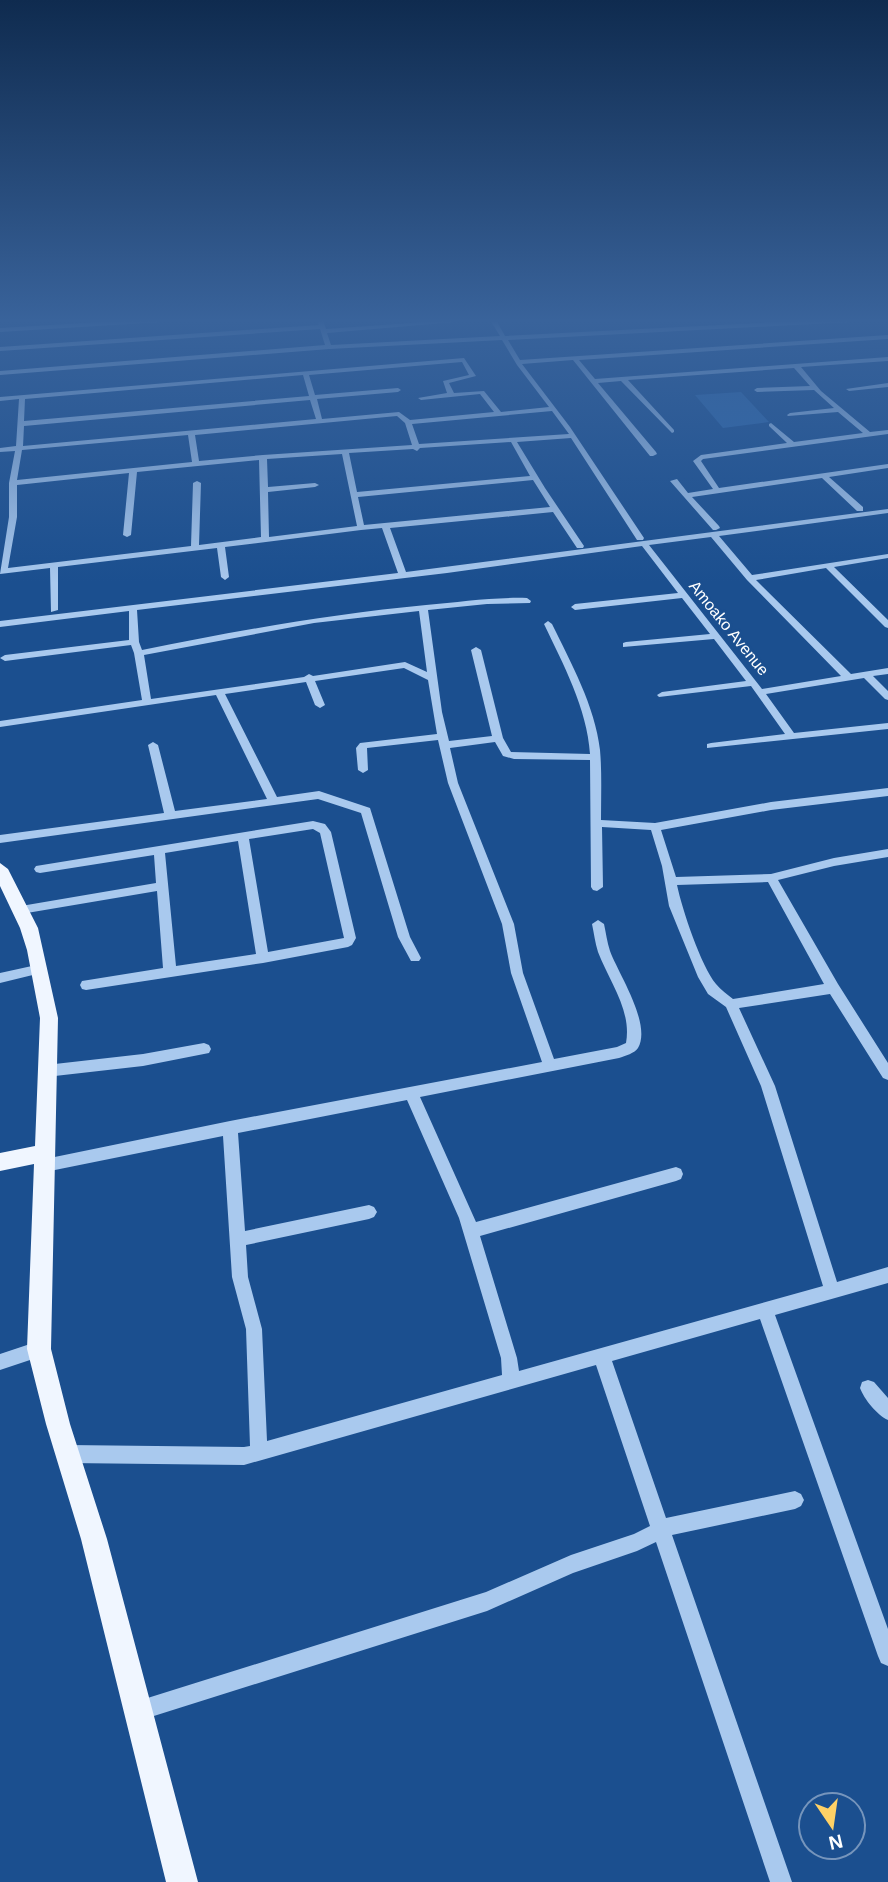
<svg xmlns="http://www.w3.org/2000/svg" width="888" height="1882" font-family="Arial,sans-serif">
<rect width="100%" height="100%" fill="#1b4f8f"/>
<path fill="#2e69ad" d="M741 392 769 422 723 428 695 395Z"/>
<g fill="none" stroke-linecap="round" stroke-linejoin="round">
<path fill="#a9c9ee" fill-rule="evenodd" d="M135 320H165L162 322 0 332V328Z
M317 320H323L326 329 453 320H479L327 333 331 345 500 336 490 320H496L505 336 818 320H854L851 322 508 340 520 360 888 335V339L579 360 595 379 888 357V361L801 367 821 391 870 432 888 430V434L703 459 701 461 719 488 888 464V468L829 477 863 507V511H857L822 478 692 497 719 526 720 528 716 530H713L670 481 677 479 688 493 713 489 693 461 701 455 787 443 769 426V424L771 423 794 442 863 433 838 412 788 416 787 415 790 413 834 408 814 390 757 392 754 390 757 388 810 386 794 368 628 380 674 430V432L672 433 621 381 598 383 656 452 657 454 653 456H650L573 360 522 364 570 427 644 538 643 540H637L571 438 517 442 545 488 584 546 583 548H577L553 512 390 528 406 572 888 509V513L719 536 752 575 888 554V558L834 567 888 620V628L885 627 826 568 756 580 851 674 888 668V674L873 676 888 691V700L885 699 864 678 766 694 794 733 888 723V729L707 748V744L711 743 785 734 751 686 659 697 657 695 662 692 746 681 714 639 623 647V643L626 642 710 634 682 598 575 610 571 607 575 604 678 593 642 546 447 573 137 610 139 642 142 650C236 631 330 614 426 605 460 602 493 597 527 598L531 601 530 603 487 604 428 610 442 712 449 741 492 736 471 650 476 647 481 650 503 738 511 752 590 754C587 708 563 664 544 624L548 621 552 624C571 663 595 706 600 750 602 772 601 797 601 820L655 823 771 802 888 788V796L771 810 661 830 676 877 771 874 834 858 888 849V857L834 866 778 880 838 984 888 1063V1080L883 1078 830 994 739 1008 775 1086 837 1282 888 1267V1283L775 1315 888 1629V1666L881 1663 878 1656 760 1319 612 1361 666 1518 795 1491 801 1494 804 1500 801 1506 795 1509 672 1535 792 1882H770L656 1542 637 1551 573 1573 487 1611 138 1721 131 1718 128 1711 131 1704 138 1701 486 1592 571 1555 634 1534 650 1526 596 1365 244 1465 68 1463 62 1460 59 1454 62 1448 68 1445 244 1447 250 1446 246 1329 232 1277 223 1136 45 1172 40 1170 38 1165 40 1160 230 1121 542 1062 511 973 502 924 448 783 438 740 367 748 368 770 363 773 358 770 356 748 360 743 437 734 428 680 404 668 315 681 325 705 320 708 315 705 306 682 225 694 277 797 319 791 370 808 410 937 421 958 419 961H411L398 937 361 813 318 799 0 843V835L164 813 148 745 153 742 158 745 175 811 267 799 216 695 0 727V721L142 700 134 653 131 645 5 661 0 658 5 655 129 640V611L0 627V621L398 573 382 528 361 530 225 547 229 577 225 580 221 577 217 548 58 567V610L51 612 50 568 0 574 9 517V483L15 451 0 452V448L16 446 19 399 0 401V397L464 358 476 376 449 383 454 393 484 391 501 412 549 407 517 365 502 340 329 349 0 375V371L325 345 320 329 0 351V347L319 325ZM462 362 469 375 443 381 447 393 418 398 421 400 480 394 494 412 410 420 399 412 322 419 317 399 398 392 401 390 398 388 315 395 309 375ZM303 375 309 396 24 421 25 399ZM310 400 316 419 23 446 24 426ZM552 411 569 434 419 444 412 424ZM397 416 405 423 412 445 263 455 199 461 195 435ZM188 435 192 462 17 480 22 450ZM511 442 530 476 357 492 349 453 413 449 417 451 420 448ZM342 454 357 526 269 537 268 492 315 487 319 485 315 483 268 487 267 459ZM259 460 261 537 199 545 201 483 197 481 193 483 191 546 8 568 17 517V485L129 473 123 535 127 537 131 535 137 472ZM533 480 550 507 364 525 358 497ZM711 537 747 580 841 676 762 689 649 545ZM419 611 427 672 405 662 313 676 309 674 304 677 151 699 144 655 314 623ZM495 742 503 756 514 759 590 760 591 887 593 890 597 891 603 887 602 827 651 830 662 866 669 906 698 977 708 994 726 1007 761 1086 823 1286 519 1371 517 1358 480 1236 676 1181 681 1179 683 1174 681 1169 676 1167 476 1222 420 1097 619 1058C625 1056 635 1053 638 1048 652 1024 618 973 610 951 607 942 606 933 604 924L598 920 592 924C594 933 595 943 598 952 609 981 632 1010 626 1043L617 1047 554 1059 523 973 514 924 458 783 450 748ZM768 882 824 984 733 999C727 994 721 990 716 984 701 966 682 909 677 885ZM407 1100 459 1218 501 1358 502 1375 267 1441 262 1329 248 1277 246 1245 369 1219 374 1217 377 1212 374 1207 369 1205 245 1231 238 1133Z
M888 383V387L849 391 846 389Z
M313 821 325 824 331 832 356 938 352 945 348 947 263 963 86 990 82 989 80 985 82 981 163 968 157 891 21 914 15 910 21 906 156 883 154 855 40 873 36 872 34 869 36 866ZM313 829 320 833 344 938 268 952 249 839ZM238 841 256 954 176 966 165 853Z
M41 964 45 966 47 969 45 972 0 983V973Z
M204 1043 209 1045 211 1049 209 1053 143 1066 46 1077 41 1075 39 1071 41 1067 46 1065 143 1054Z
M39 1341 45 1343 47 1349 45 1355 0 1370V1354Z
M868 1380 874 1382 888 1398V1420C877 1415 864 1399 860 1388L862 1382Z"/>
<path fill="#f0f6ff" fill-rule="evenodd" d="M0 863 8 869 38 928 58 1018 51 1349 70 1424 107 1539 198 1882H166L81 1539 46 1424 27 1349 34 1164 0 1171V1153L35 1146 40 1018 27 950 20 928 0 886Z"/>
</g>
<linearGradient id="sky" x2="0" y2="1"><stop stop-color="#0f2b4f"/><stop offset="0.55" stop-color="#39639b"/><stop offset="1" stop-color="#39639b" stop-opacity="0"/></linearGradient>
<rect width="888" height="583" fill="url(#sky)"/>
<g text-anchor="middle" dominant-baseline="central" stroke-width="5" stroke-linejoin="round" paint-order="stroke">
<g font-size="16" fill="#fff" stroke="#1b4f8f">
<text transform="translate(729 628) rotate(51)">Amoako Avenue</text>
</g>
</g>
<g transform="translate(832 1826) rotate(167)"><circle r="33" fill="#1b4f8f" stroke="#7695bc" stroke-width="2"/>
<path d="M0-5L12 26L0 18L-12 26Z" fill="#ffd166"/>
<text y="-10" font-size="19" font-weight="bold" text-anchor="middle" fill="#ffffff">N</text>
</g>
</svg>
